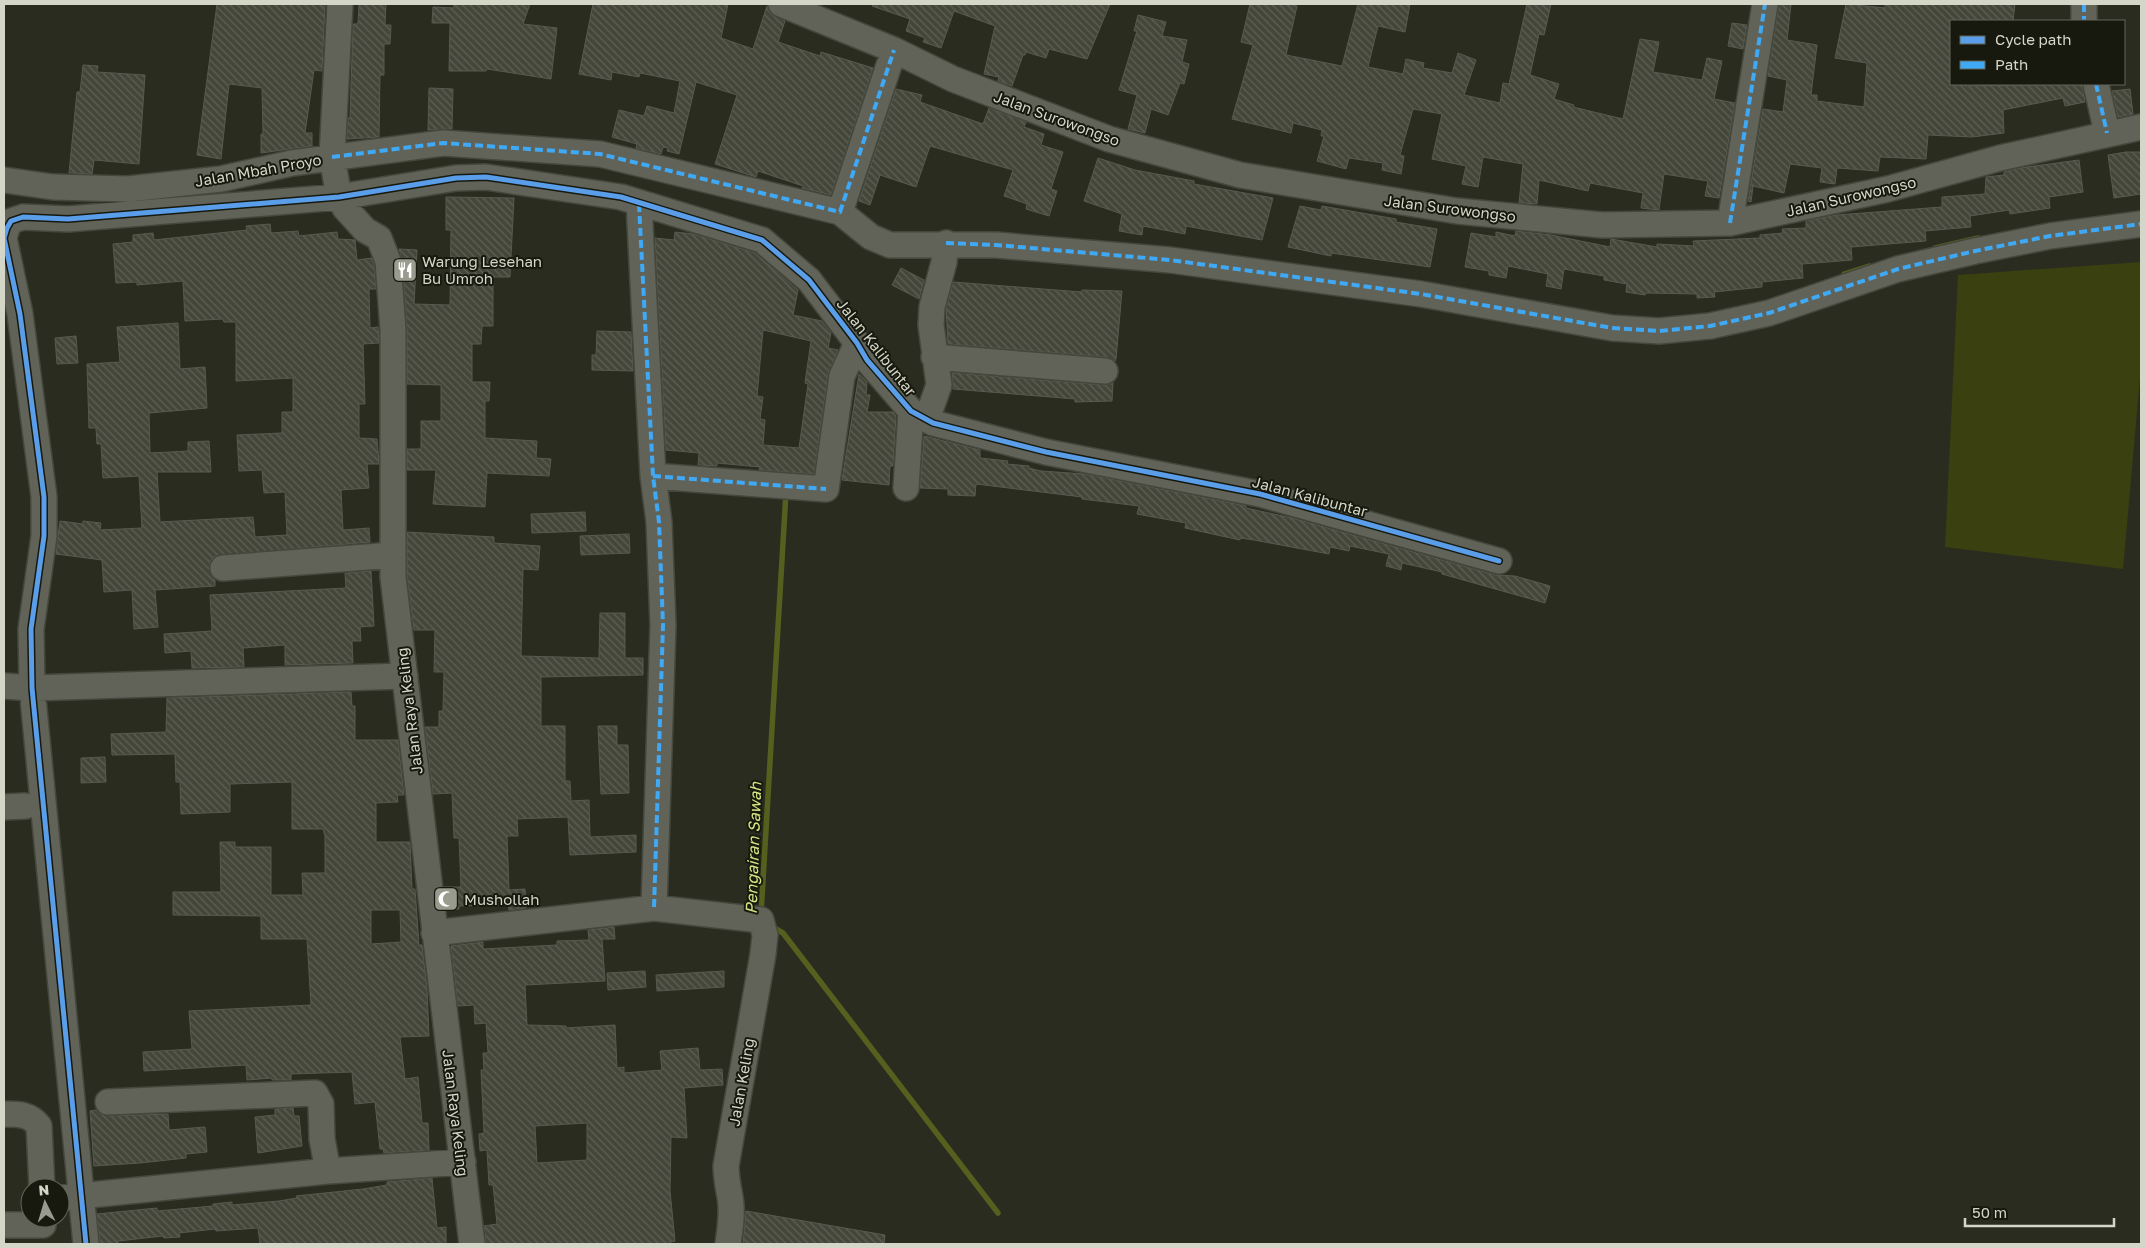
<svg xmlns="http://www.w3.org/2000/svg" width="2145" height="1248" font-family="'Golos Text',sans-serif">
<defs>
<pattern id="building-back-hatch" width="6" height="6" patternUnits="userSpaceOnUse" patternTransform="scale(1.25)"><rect width="6" height="6" fill="#44463a"/><path d="M-1 5l2 2M0 0l6 6M5-1l2 2" fill="none" stroke="#5e6055"/></pattern>
</defs>
<rect width="100%" height="100%" fill="#2a2c20"/>
<path fill="#3a4010" d="M2141 262V367L2123 569 1945 547 1958 275Z"/>
<g fill="none" stroke-linecap="round" stroke-linejoin="round">
<path stroke="#575f1e" stroke-width="5.5" d="M1935 248 1978 238
M1844 274 1869 266
M761 914 786 492
M771 926 783 933 998 1213"/>
</g>
<path fill="url(#building-back-hatch)" stroke="#585a4f" fill-rule="evenodd" d="M217 4H325L322 71 314 70 305 133H312V146L261 153V134H263L262 88 229 84 221 159 197 155Z
M359 4H386L385 25H391L390 44H384V75H380L379 137 347 139 348 118H350L353 24H358Z
M454 4H530L523 24 557 28 551 79 487 69 486 71H449L450 23H432L433 7 454 8Z
M593 4H728L721 38 753 49 767 6 770 13 785 21 778 42 820 56 821 52 873 68 831 195 802 188 803 186 758 171 756 177 715 164 737 95 696 82 679 154 667 151 668 148 663 147 661 154 636 148 637 144 612 137 619 110 644 116 647 106 674 113 680 81 640 73 639 77 612 72 611 80 579 74Z
M873 4H1110L1087 59 1049 49 1046 58 1026 52 1025 55H1023L1012 86 998 81 999 77 984 74 995 26 954 11 941 48 923 42 925 38 906 31 910 19 872 6Z
M1250 4H1287L1297 6 1286 55 1342 66 1358 4H1410L1405 32 1378 26 1368 67 1403 74 1406 59 1424 63 1423 68 1452 73 1458 53 1476 60 1464 95 1500 103 1503 83 1509 84 1527 4H1551L1544 35 1539 34 1530 75 1559 84 1554 99 1574 105 1573 107 1623 119 1640 39 1659 42 1653 72 1702 80 1707 58 1722 61 1714 99 1735 103 1719 198 1705 196 1708 181 1664 174 1659 210 1641 208 1643 193 1590 183 1588 191 1539 180 1537 204 1519 203 1523 164 1483 157 1478 187 1462 184 1466 166 1432 159 1442 114 1413 109 1400 155 1404 156 1401 174 1382 170 1383 163 1349 158 1346 169 1317 161 1324 136H1321L1322 130 1293 123 1291 133 1232 119 1253 45 1241 42Z
M1779 4H1791L1787 40 1817 45 1811 95H1817V101L1864 107 1867 63 1835 58 1846 4 1885 8V4H2015L2013 21H1951V84H1965V86L2082 84 2085 102 2065 106 2063 98 2003 110 2004 133 1972 137 1928 135 1926 159 1880 157 1878 171 1837 168 1835 184 1820 182 1822 168 1790 164 1784 193 1753 186 1751 202 1748 201 1763 109 1783 112 1787 80 1768 76Z
M1138 15 1166 22 1162 36 1187 40 1182 62 1189 64 1184 84 1180 83 1168 115 1151 109 1145 133 1128 129 1137 95 1119 90 1137 31H1134Z
M1732 23 1747 25 1743 49 1728 46Z
M83 65 98 66 97 72 145 75 139 164 94 160 92 174 69 173 77 92H80Z
M429 88 453 89 452 129 428 130Z
M896 89 922 95 920 102 983 124 989 108 1026 122 1024 127 1044 134 1041 145 1063 152 1051 189 1057 191 1049 216 1026 209 1027 204 1004 196 1013 170 930 146 916 187 880 175 870 205 859 201Z
M2130 89 2133 114 2118 117 2112 91Z
M2126 152H2141V194L2114 198 2108 155Z
M1098 158 1135 170 1194 181V184L1273 198 1262 240 1186 226 1185 234 1143 226 1142 235 1119 231 1122 214 1084 201Z
M2079 160 2083 192 2049 197 2050 208 2010 214 2009 210 1970 216 1971 227 1925 231 1926 241 1851 247 1852 260 1802 264 1803 278 1762 282V287L1714 292 1715 297 1697 298V294L1646 293 1645 295 1626 292 1627 284 1604 280V276L1564 269 1561 289 1546 286 1548 274 1508 266 1506 278 1489 275V271L1465 267 1471 233 1496 237V232L1515 236 1516 231 1551 235 1610 247 1611 239 1657 247V244L1694 246 1693 241 1760 238V235L1783 233 1782 229 1806 228V221L1837 215 1942 207V197L1985 194 1986 177 2004 175V172L2020 168Z
M446 197 514 198 510 277H493V326H482L481 344H472V382H490L489 401H485V438L537 441 536 458 551 459 549 476 487 473 485 507 433 504 436 470H407V449H421V421H441V385L407 384V329L402 260 399 249 417 250 414 304 450 305 451 230H446Z
M1300 206 1321 210 1322 206 1396 219V222L1437 229 1430 267 1331 253V256L1288 247Z
M270 224 271 233 298 231 299 236 337 232 338 239 355 240 357 260 372 258 374 264 376 289H369L370 328 378 327 379 343 363 344 365 404H359V438L377 439 379 464H367L369 488 341 490 343 530 369 528 370 542 215 556 210 561 209 569 215 579V586L155 590 158 627 134 629 132 590 104 592 102 560 56 554 60 521 83 524V521L101 523 100 530 142 528 139 476 103 478 101 444H97L96 428H89L87 364 120 362 117 327 178 323 180 369 205 367 207 408 149 413 150 453 188 451V442L209 441 211 472H157L160 522 253 517 255 537 287 535 285 492 264 493 262 470 239 471 237 435 282 433V412H293V378L236 381V322H224L223 319 185 321 183 281 137 285V282L116 283 113 244 133 242V235L153 233 154 240 247 230 246 226Z
M675 232 693 234 755 253 798 290 793 315 822 321 831 333 828 348 838 350 828 374 814 474 759 470 760 467 717 463V466L698 465 699 453 666 450 655 238 674 240ZM763 330 811 341 805 383 808 384 799 448 763 445 765 420 760 419 763 397 757 396Z
M901 268 924 280 919 299 892 285Z
M953 282 1082 292V290L1122 291 1116 359 1115 361 1106 357 948 344 946 309Z
M597 331 631 332 633 371 592 370V355H596Z
M76 336 78 363 57 364 55 338Z
M952 373 1104 385 1113 382 1112 401 1075 402V399L953 389Z
M859 374 867 382 866 395H870L867 412H893L896 416 893 466H890L889 485 842 480Z
M924 436 980 450V458L1008 461 1007 464 1029 466V468L1041 471 1085 474 1246 506V508L1292 518 1495 575 1515 576 1550 586 1545 603 1442 574V572L1402 563 1401 570 1386 566 1389 554 1350 546 1349 551 1330 547 1329 554 1254 540 1240 538V540L1185 528 1186 523 1137 514 1139 506 1082 499V497L976 484 975 496 948 495V489L920 488Z
M585 512 586 531 532 533 531 514Z
M407 532 494 537V543L540 546 538 570 523 569 521 656 599 658 600 613H625V658H643V675L541 677V726H565V781H570L571 801 589 800 590 837 636 835V852L570 855 568 817 517 819 518 836H507L509 890 525 889 526 908 509 910 508 905 459 906V909L447 910 444 887H461L459 838H454L452 793 433 794 425 727H439V711H443L444 672H434L435 630H414L407 576Z
M629 534 630 553 581 555 580 536Z
M371 571 374 626 360 627 361 641H352L353 663 285 665V645L243 648 244 667 192 668 191 651 165 653 164 634 212 631 210 595 346 588 345 573Z
M351 692 352 706H355V740H398L404 795H397L398 802 376 803V842H410L412 889H415L419 945H422L427 988 429 1036 400 1037 405 1079 418 1077 422 1123H428L429 1150 384 1153 383 1149H380L375 1102 355 1104 352 1072 291 1074V1080H272V1078L247 1080 246 1065 144 1071 143 1052 192 1049 189 1011 311 1005 307 939H261V916L173 915V892H221L220 842H235V847H271V895H303L302 873H325V836L323 829H292V782L230 784V812L181 814 180 782H176L175 754 112 755 111 734 166 732 167 698ZM371 910H400L401 942 371 944Z
M598 726H617V745H628L629 793 601 794Z
M105 757 106 782 81 783V758Z
M614 927 615 939H602L605 981 525 985 527 1025 566 1026V1028L615 1025 617 1068 624 1067V1073L662 1070 660 1051 698 1048 700 1070 722 1069 723 1085 684 1088 687 1138 671 1137 670 1191 675 1241 670 1242V1244H486L484 1226 497 1224 493 1185H489L487 1150 480 1151 479 1134 484 1133 481 1070H484L483 1053H488L486 1023 475 1024 474 1005 458 1006 451 946 483 942V949L557 945V941L589 940 588 930ZM587 1123V1160L537 1163 535 1126Z
M645 971 646 987 608 990 607 973Z
M724 971V987L657 991 656 975Z
M293 1108 294 1116H299L302 1146 258 1153 255 1117 275 1115V1109Z
M96 1110 109 1116 168 1114 169 1130 205 1127 207 1152 186 1154V1158L140 1163 94 1166 90 1111Z
M432 1178 437 1228 446 1227V1244H260L258 1228 216 1231 215 1229 179 1233 180 1237 164 1238 163 1236 118 1241V1244H100L97 1214 157 1208V1211L213 1206V1204L232 1202V1205L279 1201 297 1198 296 1196 363 1189 387 1185V1182Z
M746 1211 885 1235 884 1244H743Z"/>
<g fill="none" stroke-linecap="round" stroke-linejoin="round">
<defs>
<path id="minor" d="M340 4 332 157 339 197 345 208 365 230 379 238 388 261 393 330V577L472 1244
M781 4 894 50 953 79 1109 139 1240 175 1457 211 1602 225 1730 223 1888 189 2000 158 2141 127
M2084 4V21
M2096 84 2107 133
M4 180 53 187 128 189 221 179 292 163 443 143 600 154 840 212 871 237 890 245H996L1170 260 1421 294 1612 328 1659 331 1710 326 1769 313 1898 269 1975 251 2050 236 2141 224
M639 204 653 476 659 522 663 625 654 908
M840 212 894 50
M1730 223 1765 4
M934 357 1105 371
M927 419 939 385 931 325 932 307 944 262 946 243
M653 476 826 489 842 376 857 343
M906 488 911 411
M223 568 393 555
M4 686 32 688 405 676
M4 807 25 806
M434 933 654 908 761 920 765 935 763 954 726 1166C726 1177 728 1186 730 1197 733 1213 730 1229 728 1244
M108 1102 315 1093 321 1104 322 1139 328 1171
M4 1114C19 1114 30 1114 39 1126L42 1188
M60 1198 328 1171 463 1162
M4 1225H43
M86 1244 32 688 31 629 44 536V497L20 314 4 238 7 228 11 221 23 217 68 219 339 197 456 178 486 177 621 197 762 240 809 280 857 343 867 360 911 411 933 423 1046 452 1260 494 1499 561"/>
</defs>
<use href="#minor" stroke="#44473c" stroke-width="28"/>
<use href="#minor" stroke="#616359" stroke-width="25"/>
<path stroke="#3fa9f5" stroke-width="4" stroke-dasharray="8 4" stroke-linecap="butt" d="M2084 4V21
M2096 84 2107 133
M332 157 443 143 600 154 840 212 894 50
M639 204 653 476 659 522 663 625 654 908
M1730 223 1765 4
M946 243 996 245 1170 260 1421 294 1612 328 1659 331 1710 326 1769 313 1898 269 1975 251 2050 236 2141 224
M653 476 826 489"/>
<defs>
<path id="cycleway" d="M86 1244 32 688 31 629 44 536V497L20 314 4 238 7 228 11 221 23 217 68 219 339 197 456 178 486 177 621 197 762 240 809 280 857 343 867 360 911 411 933 423 1046 452 1260 494 1499 561"/>
</defs>
<use href="#cycleway" stroke="#17190e" stroke-width="8"/>
<use href="#cycleway" stroke="#5a9eea" stroke-width="5"/>
</g>
<defs>
<symbol id="restaurant-square" viewBox="-11 -11 22 22"><rect x="-9" y="-9" width="18" height="18" rx="4" fill="#989b8d" stroke="#17190e"/><path d="M-5-6h1v4h1v-4h1v4h1v-4h1v5L-1.5 .5V6h-2V.5L-5-1ZM5-6V6H3V1.5H1.5Q1.5-4 5-6Z" fill="#fff"/></symbol>
<symbol id="mosque-square" viewBox="-11 -11 22 22"><rect x="-9" y="-9" width="18" height="18" rx="4" fill="#989b8d" stroke="#17190e"/><path d="M3.5-4.9A6 6 0 1 0 3.5 4.9A5 5 0 1 1 3.5-4.9Z" fill="#fff"/></symbol>
</defs>
<g fill-rule="evenodd">
<use href="#restaurant-square" x="391" y="256" width="28" height="28"/>
<use href="#mosque-square" x="432" y="885" width="28" height="28"/>
</g>
<g text-anchor="middle" dominant-baseline="central" stroke-width="4" stroke-linejoin="round" paint-order="stroke">
<g font-size="15" fill="#d4d7c8" stroke="#17190e">
<text transform="translate(1057 118) rotate(20)">Jalan Surowongso</text>
<text transform="translate(258 170) rotate(-10)">Jalan Mbah Proyo</text>
<text transform="translate(1851 196) rotate(-13)">Jalan Surowongso</text>
<text transform="translate(1450 208) rotate(7)">Jalan Surowongso</text>
<text transform="translate(877 347) rotate(52)">Jalan Kalibuntar</text>
<text transform="translate(1310 496) rotate(15)">Jalan Kalibuntar</text>
<text transform="translate(409 711) rotate(-97)">Jalan Raya Keling</text>
<text transform="translate(741 1082) rotate(-80)">Jalan Keling</text>
<text transform="translate(456 1113) rotate(83)">Jalan Raya Keling</text>
</g>
<g font-size="15" fill="#d4d7c8" stroke="#17190e" text-anchor="start">
<text x="422" y="261">Warung Lesehan<tspan x="422" dy="17">Bu Umroh</tspan></text>
<text x="464" y="899">Mushollah</text>
</g>
<g font-size="16" font-style="italic" fill="#d5e583" stroke="#17190e">
<text transform="translate(753 848) rotate(-88)">Pengairan Sawah</text>
</g>
</g>
<rect width="2145" height="1248" fill="none" stroke="#d4d7c8" stroke-width="10"/>
<rect x="1950" y="20" width="175" height="65" fill="#17190e" stroke="#636558"/>
<rect x="1960" y="36" width="25" height="8" fill="#5a9eea" stroke="#636558"/>
<text x="1995" y="45" font-size="15" fill="#d4d7c8">Cycle path</text>
<rect x="1960" y="61" width="25" height="8" fill="#3fa9f5" stroke="#636558"/>
<text x="1995" y="70" font-size="15" fill="#d4d7c8">Path</text>
<g transform="translate(45 1203) rotate(355)"><circle r="24" fill="#17190e" stroke="#636558"/>
<path d="M0-4L9 19L0 12L-9 19Z" fill="#989b8d"/>
<text y="-8" font-size="14" font-weight="bold" text-anchor="middle" fill="#d4d7c8">N</text>
</g>
<path d="M1965 1218v8h149v-8" fill="none" stroke="#d4d7c8" stroke-width="2.5"/>
<text x="1972" y="1218" font-size="15" fill="#d4d7c8" stroke="#17190e" stroke-width="4" paint-order="stroke">50 m</text>
</svg>
